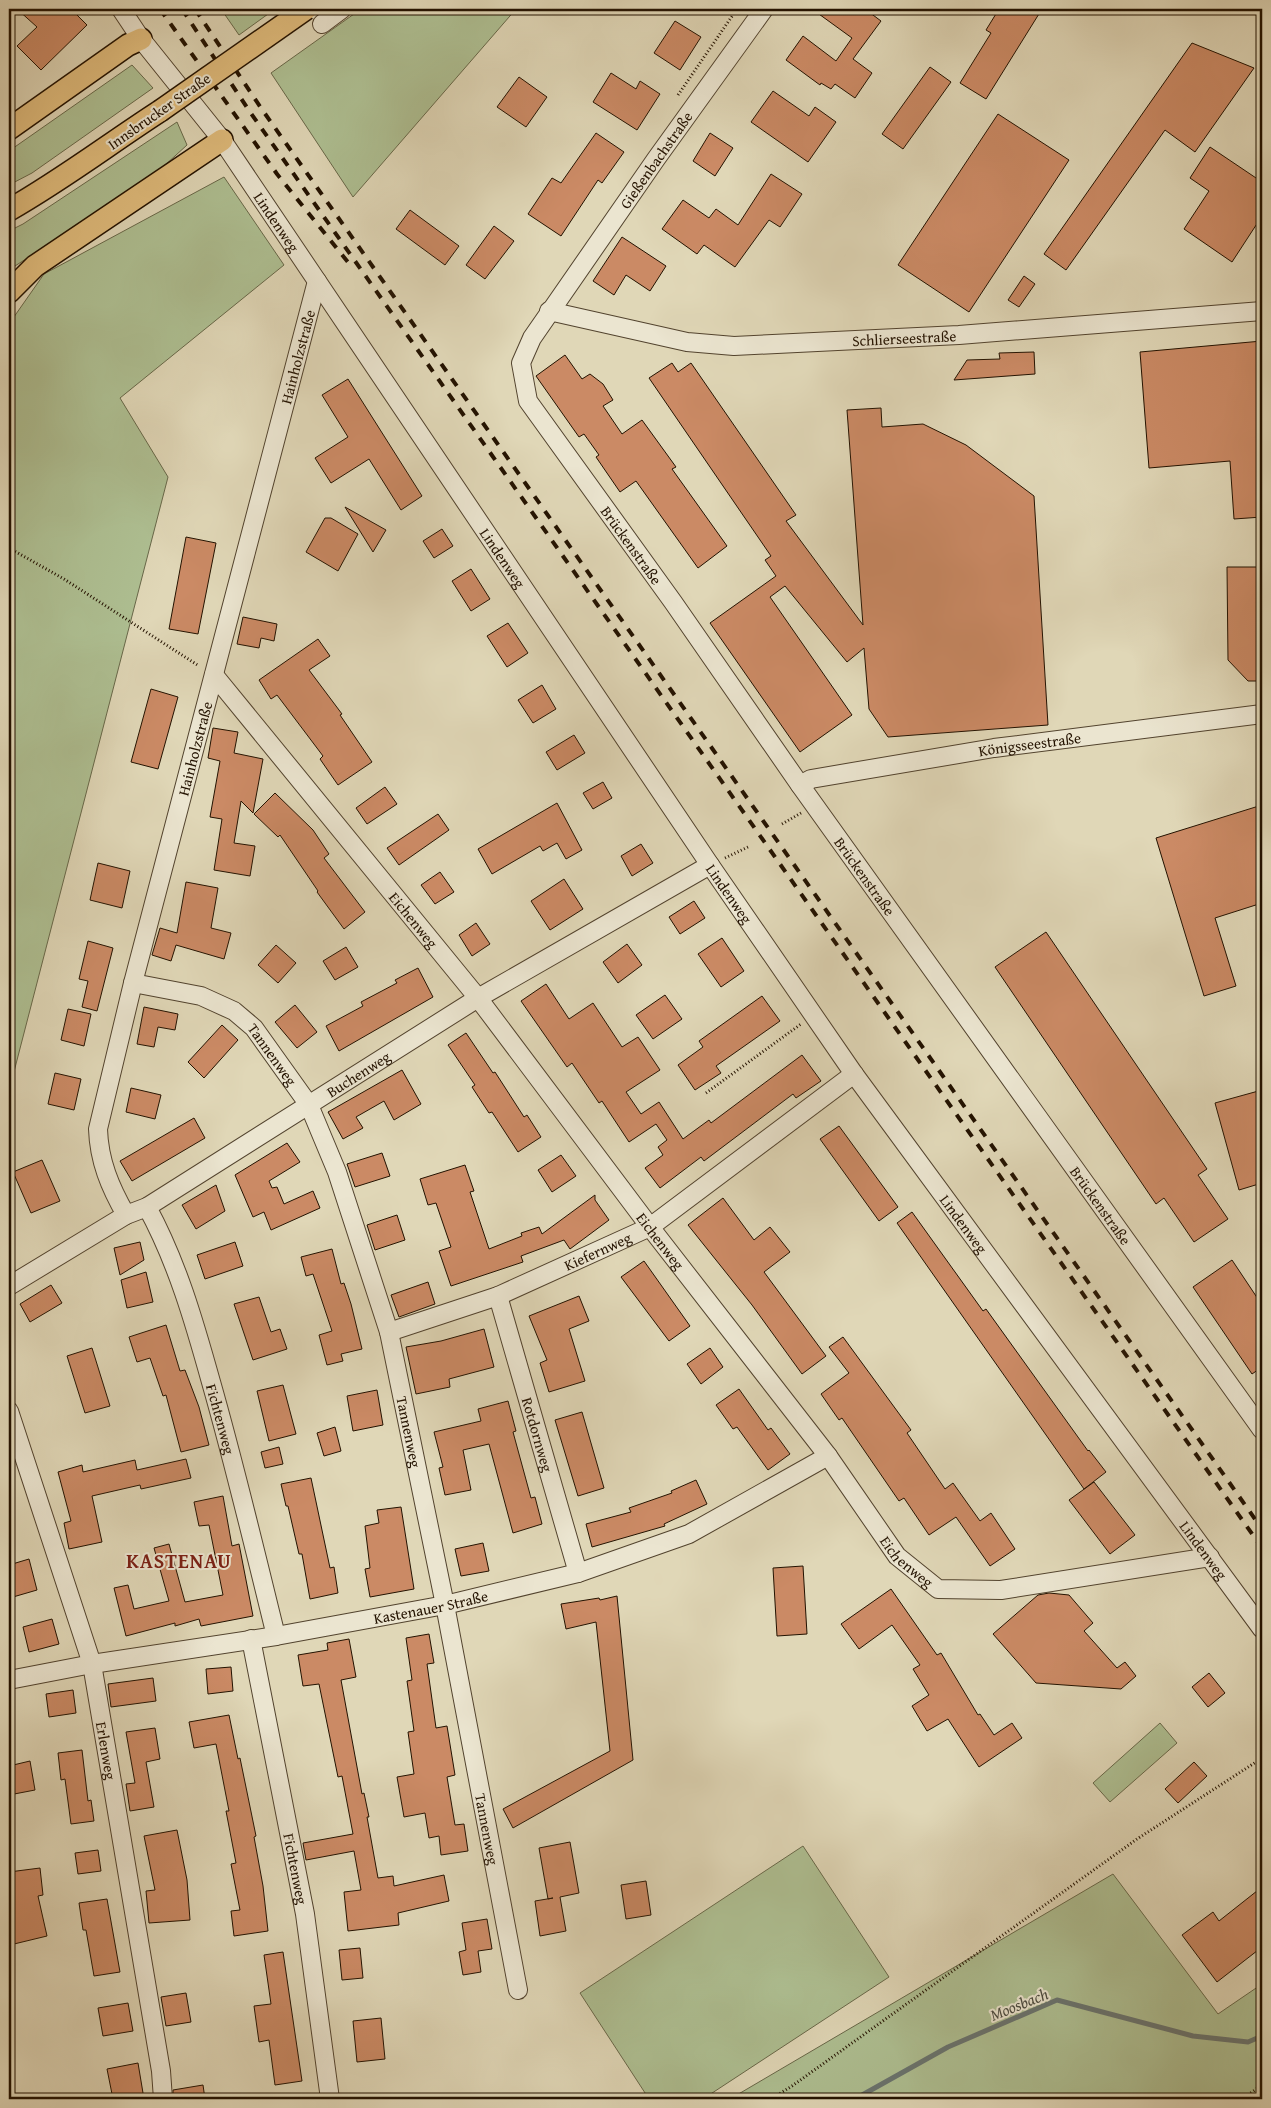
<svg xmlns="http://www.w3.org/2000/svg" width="1271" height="2108" font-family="'Gentium Book Plus',serif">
<rect width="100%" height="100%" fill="#e0d7b7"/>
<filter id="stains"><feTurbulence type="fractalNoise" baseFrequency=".004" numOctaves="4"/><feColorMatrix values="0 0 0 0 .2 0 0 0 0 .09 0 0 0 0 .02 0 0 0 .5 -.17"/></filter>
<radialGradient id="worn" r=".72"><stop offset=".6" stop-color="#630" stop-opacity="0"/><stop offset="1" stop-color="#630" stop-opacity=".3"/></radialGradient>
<path fill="#aebf92" stroke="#686849" d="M221 9H275L239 35Z
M361 9H516L353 197 271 73Z
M132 65 153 88 32 173 9 185V151Z
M177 122 187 145 152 177 15 266 9 275V231L23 224Z
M224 177 284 265 120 398 168 477 9 1091V324L44 274Z
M1160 1723 1177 1743 1110 1802 1093 1783Z
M803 1846 889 1977 703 2099H649L580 1993Z
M1113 1874 1218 2014 1262 1984V2099H730Z"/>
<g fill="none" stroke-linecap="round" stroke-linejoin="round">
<path stroke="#6a7570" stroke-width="5" d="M855 2099 948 2047 1057 2000 1193 2036 1248 2042 1262 2036"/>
</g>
<path fill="#cb8a65" stroke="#231200" d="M17 9H71L87 25 41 70 17 46 37 27Z
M812 9H865L881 21 853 59 872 73 855 98 835 84 831 89 821 83 820 85 786 60 803 36 836 61 852 38Z
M999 9H1042L986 99 960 83 991 33 986 30Z
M675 21 701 37 680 70 654 53Z
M1192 43 1254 68 1195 152 1165 130 1066 270 1044 254Z
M930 67 951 82 903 149 882 134Z
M611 73 636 89 640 81 660 94 637 130 593 102Z
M519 77 547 97 526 127 497 107Z
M773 91 809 116 815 107 836 122 808 162 751 122Z
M998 114 1069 160 969 312 898 265Z
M596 133 624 152 602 183 598 180 561 236 528 214 552 178 561 183Z
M710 133 733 148 715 176 693 161Z
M1210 147 1262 182V216L1232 262 1184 229 1209 191 1190 178Z
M771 174 802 194 780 227 769 220 735 267 704 245 697 254 662 229 683 200 709 218 716 209 738 225Z
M410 210 459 246 445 265 396 229Z
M494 226 514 241 485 279 466 265Z
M622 237 666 266 650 291 626 275 614 295 593 281Z
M1024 276 1035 284 1019 307 1008 300Z
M1262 341V517L1234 519 1230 461 1149 468 1140 352Z
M1034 352 1035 374 954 380 967 360 1000 359 999 353Z
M565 355 582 379 590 374 603 384 613 400 603 406 622 434 642 420 676 467 672 469 727 546 698 568 636 481 620 492 596 457 599 455 584 434 579 437 536 376Z
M672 363 678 372 691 363 796 515 786 521 863 625 847 410 881 408 882 427 923 424 966 445 1034 496 1048 725 888 737 869 709 864 648 847 662 785 586 770 597 852 715 800 752 710 623 776 576 765 560 771 556 649 378Z
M348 379 422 496 401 510 369 459 331 483 315 458 348 437 322 395Z
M345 507 386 530 373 552Z
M325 518H331L358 534 338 571 306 552Z
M442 529 453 546 434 558 423 541Z
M186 537 216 543 198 634 169 629Z
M1227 567H1262V681H1248L1228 660Z
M471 569 490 599 471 611 452 581Z
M243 617 277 624 274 641 261 638 259 648 237 644Z
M508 623 528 653 507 667 487 636Z
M318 639 330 656 309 670 342 714 340 715 372 762 338 785 320 759 323 756 277 695 271 699 259 680Z
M542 685 556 709 533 723 518 700Z
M151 689 178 697 158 769 131 762Z
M213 728 238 732 234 753 263 759 253 813 241 801 234 843 255 846 250 876 214 870 222 819 210 817 220 761 208 758Z
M574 735 585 753 557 770 546 752Z
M603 782 612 798 593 809 583 793Z
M385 787 397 804 367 824 356 808Z
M275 793 313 830 329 854 324 858 365 912 344 929 317 892 318 891 280 835 278 837 254 814Z
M557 803 582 850 566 859 557 843 543 851 540 846 492 874 478 849Z
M1262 805V903L1215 918 1236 986 1204 996 1156 838Z
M438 814 449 830 399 865 387 848Z
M641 844 653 863 632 876 621 856Z
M98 863 130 871 122 908 90 900Z
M440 872 454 892 435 904 421 885Z
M564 879 583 909 550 930 531 901Z
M186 882 218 888 211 928 231 933 224 959 176 945 171 961 152 955 160 928 177 933Z
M694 901 705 918 680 934 669 917Z
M476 923 490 944 472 956 459 935Z
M1046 932 1207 1169 1198 1175 1228 1219 1194 1242 1164 1198 1156 1204 995 967Z
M722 938 744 971 721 987 698 954Z
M88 941 113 948 97 1011 82 1007 88 981 79 979Z
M627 944 642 965 618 983 603 962Z
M276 945 296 963 278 983 258 965Z
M346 947 358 967 335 980 323 961Z
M418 968 433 997 339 1051 326 1026 363 1006 361 1002 397 983 395 980Z
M546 984 569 1019 593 1003 622 1047 638 1037 660 1070 626 1092 641 1114 659 1102 683 1139 709 1120 711 1123 802 1055 821 1081 796 1098 793 1094 704 1161 701 1157 660 1188 645 1168 663 1155 658 1147 667 1140 656 1124 629 1142 602 1101 599 1103 572 1063 567 1067 521 1001Z
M665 995 682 1019 653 1039 636 1015Z
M762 996 780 1021 716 1066 721 1073 695 1090 678 1065 703 1047 699 1041Z
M295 1005 317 1032 297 1048 275 1022Z
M144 1007 178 1014 175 1030 158 1027 154 1047 137 1044Z
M68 1009 91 1014 84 1046 61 1040Z
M222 1025 238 1040 204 1078 188 1062Z
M466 1033 493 1073 495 1072 524 1117 527 1115 541 1137 518 1152 492 1112 489 1113 472 1087 475 1085 448 1045Z
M402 1070 421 1104 394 1120 384 1101 356 1117 363 1128 343 1139 328 1112Z
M55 1073 81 1079 74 1110 48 1104Z
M131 1088 161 1095 155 1119 126 1112Z
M1262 1090V1183L1239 1190 1215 1103Z
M194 1118 205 1138 132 1181 120 1161Z
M839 1126 898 1207 879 1221 820 1139Z
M287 1143 300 1162 269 1181 272 1188 277 1187 284 1204 313 1191 320 1208 271 1230 264 1212 253 1217 235 1175Z
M382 1153 390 1176 355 1187 347 1164Z
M561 1155 576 1176 552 1192 538 1170Z
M42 1160 60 1201 31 1213 13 1172Z
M465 1165 474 1191 470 1192 489 1249 522 1236 521 1233 539 1227 542 1234 595 1195V1200L609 1220 570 1249 564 1240 521 1256 523 1262 451 1286 439 1251 451 1247 436 1203 428 1205 420 1179Z
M216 1185 225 1211 196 1229 182 1205Z
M723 1198 754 1240 770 1227 790 1252 764 1272 826 1356 802 1374 752 1305 688 1225Z
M912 1212 983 1311 986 1309 1088 1451 1089 1450 1106 1472 1084 1489 897 1223Z
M397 1215 405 1240 375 1250 367 1225Z
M140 1242 144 1260 120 1275 114 1248Z
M235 1242 243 1266 205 1279 197 1255Z
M332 1249 341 1284 344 1283 351 1304 362 1349 341 1354 343 1361 327 1365 319 1335 332 1331 313 1274 306 1276 301 1257Z
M1232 1260 1262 1305V1367L1252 1374 1193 1287Z
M644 1261 690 1326 669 1341 621 1277Z
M146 1272 153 1302 127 1308 121 1280Z
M428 1282 435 1304 399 1317 391 1295Z
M51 1285 62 1303 30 1322 20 1304Z
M579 1296 589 1321 569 1329 585 1381 549 1392 540 1363 547 1360 529 1316Z
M259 1297 271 1332 280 1329 287 1349 253 1360 234 1304Z
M166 1325 180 1371 185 1370 199 1407 209 1445 181 1452 166 1395 163 1396 150 1358 137 1362 129 1337Z
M484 1329 494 1367 449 1379 450 1387 416 1394 406 1347 441 1341Z
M843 1337 911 1430 907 1433 945 1489 953 1483 980 1521 991 1513 1015 1549 990 1566 956 1517 929 1535 904 1498 899 1501 842 1418 839 1420 821 1394 849 1373 829 1347Z
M92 1348 110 1406 85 1413 67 1356Z
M710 1348 723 1367 701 1384 687 1364Z
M283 1385 296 1434 269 1441 257 1391Z
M739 1389 768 1430 771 1428 790 1454 768 1470 737 1427 733 1429 716 1405Z
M377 1390 383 1425 353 1431 347 1396Z
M508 1401 516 1431 513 1432 531 1498 535 1497 542 1524 513 1533 489 1444 463 1450 471 1490 445 1495 439 1468 443 1467 434 1432 481 1421 478 1409Z
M582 1412 604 1488 578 1496 555 1420Z
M335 1427 341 1451 324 1456 317 1433Z
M279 1447 283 1464 265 1468 261 1452Z
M186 1459 191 1478 141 1489 140 1485 92 1496 102 1542 69 1549 64 1523 71 1521 58 1472 82 1465 83 1472 135 1460 137 1470Z
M311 1478 330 1568 334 1567 338 1593 310 1599 302 1554H299L288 1506H286L281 1484Z
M696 1480 707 1504 664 1524 665 1526 592 1547 586 1524 631 1512 629 1508 672 1493 671 1491Z
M1094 1482 1135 1535 1110 1554 1069 1500Z
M223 1496 232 1546 239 1544 253 1616 201 1626 199 1619 175 1626V1623L126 1636 114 1588 128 1585 134 1609 169 1601 154 1548 169 1544 185 1602 223 1595 209 1525 199 1526 194 1502Z
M401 1507 414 1589 370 1597 365 1569 370 1568 365 1526 379 1523 377 1510Z
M483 1543 489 1571 461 1576 455 1549Z
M29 1559 37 1590 13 1597 9 1581V1565Z
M803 1566 807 1634 777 1636 773 1568Z
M891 1589 937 1655 941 1653 978 1715 980 1714 994 1735 1012 1723 1022 1738 979 1767 948 1719 927 1731 912 1706 929 1695 913 1669 920 1665 892 1625 859 1649 841 1624Z
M1049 1593 1069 1595 1093 1623 1084 1631 1117 1668 1125 1662 1136 1676 1121 1689 1036 1683 993 1634 1038 1595Z
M617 1596 633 1760 513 1828 503 1809 610 1751 596 1622 566 1629 561 1604 599 1598 600 1600Z
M52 1619 59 1644 29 1652 23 1627Z
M429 1634 434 1663 427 1664 436 1728 447 1726 455 1775 447 1777 455 1825 464 1824 468 1851 441 1855 439 1836 429 1838 425 1813 404 1817 397 1777 414 1774 408 1732 414 1731 407 1681 412 1680 406 1638Z
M349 1639 356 1677 341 1680 362 1794 364 1793 369 1817H367L378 1878 393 1876 394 1886 444 1875 449 1901 398 1913 399 1925 348 1931 344 1892 361 1890 354 1851 306 1860 303 1843 353 1834 342 1776 338 1777 319 1684 303 1686 298 1655 328 1650 327 1643Z
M231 1667 233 1691 208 1694 206 1669Z
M1209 1673 1225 1693 1208 1707 1192 1687Z
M153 1678 156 1701 111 1707 108 1684Z
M73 1690 76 1713 49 1717 46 1694Z
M229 1715 238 1759 240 1758 256 1836 254 1837 263 1886 268 1931 234 1936 231 1911 240 1910 231 1864 236 1863 226 1811H229L216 1744 194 1748 189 1722Z
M155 1728 160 1759 146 1762 154 1807 130 1811 126 1784 135 1783 126 1732Z
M82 1750 88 1801 91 1800 94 1821 71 1824 65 1779 61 1780 58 1753Z
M30 1761 35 1790 9 1795V1766Z
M1194 1762 1207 1776 1178 1803 1165 1789Z
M177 1830 187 1880 190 1920 149 1923 146 1891 155 1890 144 1836Z
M570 1842 579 1893 560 1897 566 1931 540 1936 535 1901 553 1898 548 1899 539 1848Z
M98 1850 101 1871 78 1874 75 1853Z
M40 1868 43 1895 38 1896 47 1936 14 1944 9 1920 13 1919 9 1872Z
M646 1881 651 1915 626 1919 621 1885Z
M1262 1887V1947L1217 1982 1182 1935 1213 1912 1219 1921Z
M107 1899 120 1972 94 1976 86 1930H83L79 1903Z
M487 1919 492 1949 478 1951 481 1972 463 1975 459 1952 466 1950 462 1923Z
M360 1948 363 1978 342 1980 339 1950Z
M283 1952 302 2081 275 2085 269 2040 259 2042 254 2006 271 2004 264 1955Z
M186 1993 191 2022 166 2026 161 1997Z
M128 2003 133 2031 103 2036 98 2008Z
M381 2018 385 2059 357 2062 353 2021Z
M138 2063 144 2099H113L107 2069Z
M203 2085 205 2099H173V2090Z"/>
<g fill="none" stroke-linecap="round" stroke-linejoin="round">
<defs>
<g id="minor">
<path id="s1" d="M121 9 141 39 222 140 710 865 854 1074 1262 1629"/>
<path id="s2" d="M764 9 656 159 532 338 521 363 528 401 673 602 800 785 1262 1430"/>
<path d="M322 24 342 9"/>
<path id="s3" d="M549 311 687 342 734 346 959 335 1262 311"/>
<path id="s4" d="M214 675 478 998 650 1227 828 1456 897 1556 938 1589 1001 1590 1210 1557"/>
<path id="s5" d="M800 785 811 779 994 748 1262 714"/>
<path id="s6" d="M133 983 201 996 234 1011 254 1028 309 1105 337 1172 389 1332 445 1605 518 1990"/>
<path id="s7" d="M147 1207C177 1262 194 1321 211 1382 235 1466 255 1551 276 1636"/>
<path id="s8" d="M126 1215C110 1187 99 1161 98 1129L133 983 317 281"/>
<path id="s9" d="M9 1286 126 1215 147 1207 478 998 710 865"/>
<path id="s10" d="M498 1296 578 1573"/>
<path id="s11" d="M389 1332 498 1296 650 1227 854 1074"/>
<path id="s12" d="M9 1411 92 1664 161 2071 163 2099"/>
<path id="s13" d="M251 1639 305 1914 330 2099"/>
<path id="s14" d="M9 1680 92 1664 276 1636 445 1605 578 1573 689 1534 828 1456"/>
</g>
<path id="major" d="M9 129 128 45 141 39
M9 210C62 180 109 144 160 111
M9 292 35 266 222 140"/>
</defs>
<use href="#minor" stroke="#52432e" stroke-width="20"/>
<use href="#major" stroke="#231200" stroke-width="24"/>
<path stroke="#231200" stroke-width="3" stroke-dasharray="1 2.5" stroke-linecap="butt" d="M678 95 737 9
M9 548 64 579 199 666
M782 824 801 813
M725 858 748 847
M706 1093 801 1024
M771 2099 792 2086 1137 1839 1256 1762
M1242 2099 1262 2085"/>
<use href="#minor" stroke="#ebe5d0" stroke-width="18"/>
<use href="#major" stroke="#e0bc7c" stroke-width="21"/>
<path stroke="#231200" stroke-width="4" stroke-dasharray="9 9" stroke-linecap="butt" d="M160 9 277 174 351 266
M182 9 250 112 1262 1548
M195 9 261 108 1262 1529"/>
<defs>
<path id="major-bridge" d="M160 111 306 9"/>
</defs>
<use href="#major-bridge" stroke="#231200" stroke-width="24" stroke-linecap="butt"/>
<use href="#major-bridge" stroke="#e0bc7c" stroke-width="21"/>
</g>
<g text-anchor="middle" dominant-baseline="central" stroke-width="4" stroke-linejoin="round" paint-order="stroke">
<g font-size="15" fill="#231200" stroke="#ebe5d0">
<text transform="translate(159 111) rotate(-35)">Innsbrucker Straße</text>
<text transform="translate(656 160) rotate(-55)">Gießenbachstraße</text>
<text stroke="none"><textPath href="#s1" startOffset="264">Lindenweg</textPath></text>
<text stroke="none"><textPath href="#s3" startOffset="359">Schlierseestraße</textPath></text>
<text stroke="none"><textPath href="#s8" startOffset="889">Hainholzstraße</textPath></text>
<text stroke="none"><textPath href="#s2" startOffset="646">Brückenstraße</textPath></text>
<text stroke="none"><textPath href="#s1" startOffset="669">Lindenweg</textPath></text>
<text stroke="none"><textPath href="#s5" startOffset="234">Königsseestraße</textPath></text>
<text stroke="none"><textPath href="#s8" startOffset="484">Hainholzstraße</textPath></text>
<text stroke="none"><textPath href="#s2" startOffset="1051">Brückenstraße</textPath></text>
<text stroke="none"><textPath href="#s1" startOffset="1074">Lindenweg</textPath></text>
<text stroke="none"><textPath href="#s4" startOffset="316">Eichenweg</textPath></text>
<text stroke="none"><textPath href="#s6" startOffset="164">Tannenweg</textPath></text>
<text stroke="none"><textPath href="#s9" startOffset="409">Buchenweg</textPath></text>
<text stroke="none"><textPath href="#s2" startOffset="1456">Brückenstraße</textPath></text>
<text stroke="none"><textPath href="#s1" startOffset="1479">Lindenweg</textPath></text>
<text stroke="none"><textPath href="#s4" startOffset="721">Eichenweg</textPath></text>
<text stroke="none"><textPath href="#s11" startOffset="224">Kiefernweg</textPath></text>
<text stroke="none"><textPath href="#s7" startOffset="225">Fichtenweg</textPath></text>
<text stroke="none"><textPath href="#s6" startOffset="569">Tannenweg</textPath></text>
<text stroke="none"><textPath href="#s10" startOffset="144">Rotdornweg</textPath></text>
<text stroke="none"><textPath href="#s1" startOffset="1884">Lindenweg</textPath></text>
<text stroke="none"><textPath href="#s4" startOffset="1126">Eichenweg</textPath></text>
<text stroke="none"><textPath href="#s14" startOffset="428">Kastenauer Straße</textPath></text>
<text stroke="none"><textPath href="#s12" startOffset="354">Erlenweg</textPath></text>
<text stroke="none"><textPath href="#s6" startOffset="974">Tannenweg</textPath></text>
<text stroke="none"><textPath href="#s13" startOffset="234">Fichtenweg</textPath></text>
</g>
<g font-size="16" font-style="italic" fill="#4c4c41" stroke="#ebe5d0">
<text transform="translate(1019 2004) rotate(-22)">Moosbach</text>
</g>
<g font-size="20" font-weight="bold" letter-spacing="1" fill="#7a1f14" stroke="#ebe5d0">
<text x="179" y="1560">KASTENAU</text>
</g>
</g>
<rect width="1271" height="2108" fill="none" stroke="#e0d7b7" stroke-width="30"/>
<rect x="10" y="10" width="1251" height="2088" fill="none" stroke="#231200" stroke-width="2.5"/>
<rect x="15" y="15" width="1241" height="2078" fill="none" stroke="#231200"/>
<rect width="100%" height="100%" filter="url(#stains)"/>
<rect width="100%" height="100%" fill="url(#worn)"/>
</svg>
